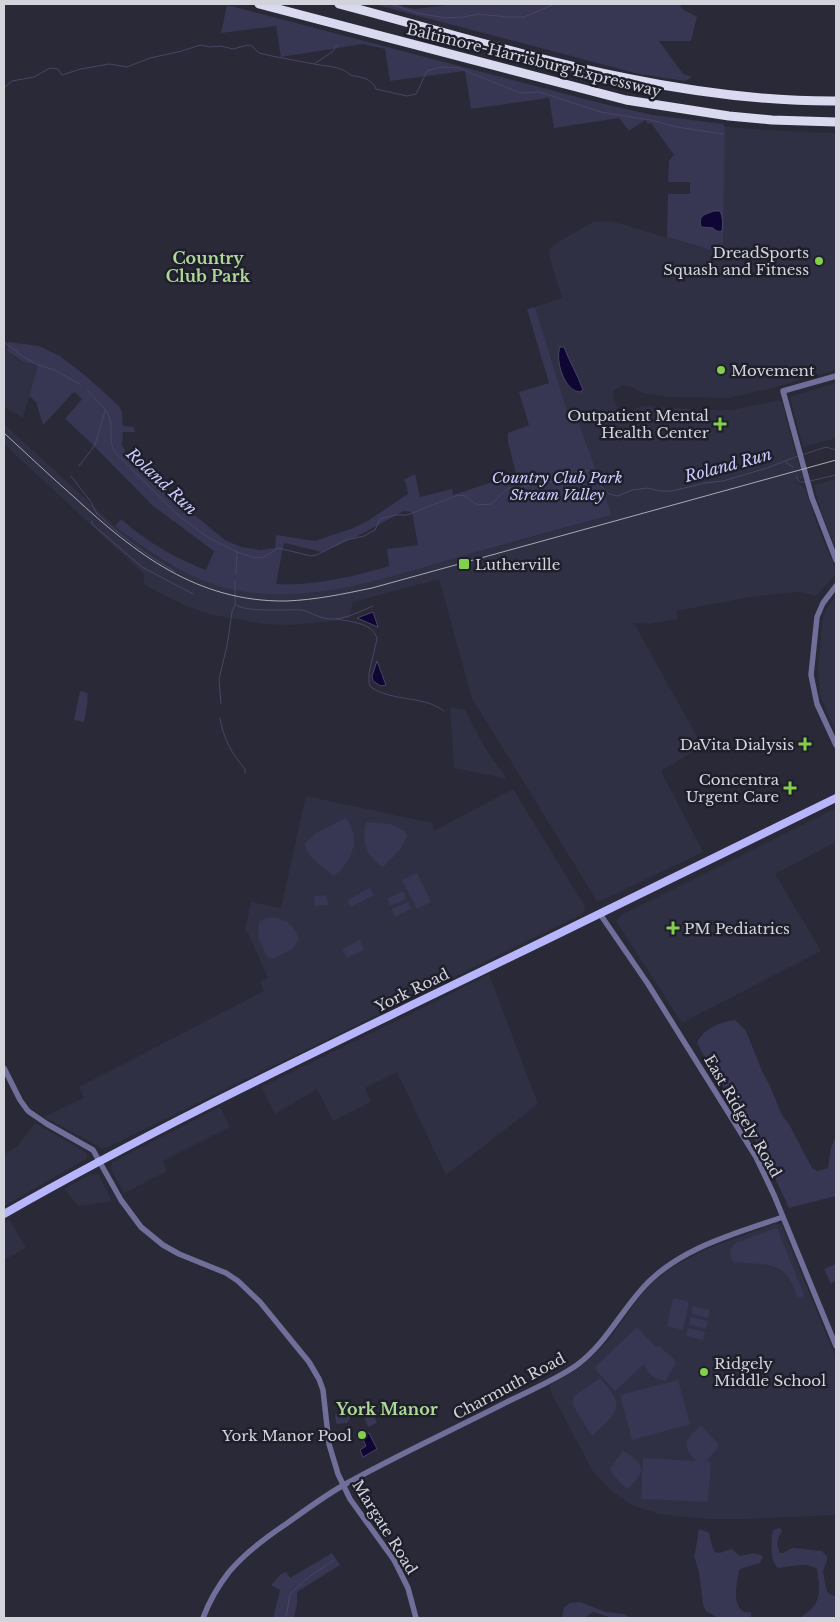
<svg xmlns="http://www.w3.org/2000/svg" width="840" height="1622" font-family="'Libre Baskerville',serif">
<rect width="100%" height="100%" fill="#292937"/>
<path fill="#303044" d="M725 127 801 132 836 133V370L768 389 729 398 669 397 642 393 630 386 624 385 614 390 613 397 619 411 627 413 640 407 647 406 701 410H731L780 400 782 403 803 479 795 481 805 488 819 530 836 570V574L816 596 801 592H795L750 597 676 611 678 619 648 624 634 623 702 746 661 771 703 852 605 899 597 901 472 698 439 579 353 602 349 618 336 621 288 625 264 624 212 615 189 607 158 592 144 584V574L4 444V424L115 526 145 549 168 564 216 585 266 594 319 592 376 580 612 515 576 415 569 417 535 307 562 298 549 255 550 249 553 245 593 222 611 221 722 254Z
M4 340 8 342 7 351 22 362 38 365 23 418 4 407Z
M836 383V438L803 447 790 397 792 396Z
M836 479V548L821 512 814 485Z
M836 595V733L820 695 818 667 823 617 827 608Z
M450 707 465 710 485 748 507 779 454 768Z
M513 789 584 905 585 909 582 914 106 1148H102L44 1117 84 1098 79 1087 264 991 260 982 268 978 248 933 245 931 251 902 281 908 306 796 432 823 434 831Z
M836 808V842L775 874 821 951 682 1023 616 921 621 915Z
M489 974 538 1104 446 1175 397 1072 365 1088 371 1102 333 1121 317 1089 275 1114 261 1087 429 1005Z
M220 1107 230 1127 163 1161 167 1171 124 1193 111 1169 112 1162Z
M35 1123 84 1151 87 1155 86 1159 4 1206V1154L17 1147Z
M91 1174 99 1175 112 1201 78 1206 64 1189Z
M9 1219 26 1248 4 1260V1222Z
M776 1223 782 1226 836 1358V1515L747 1519H705L659 1514 632 1505 610 1490 592 1470 550 1390V1385L579 1368 596 1353 607 1342 643 1293 654 1281 674 1266 707 1249Z"/>
<path fill="#373653" fill-rule="evenodd" d="M373 4H394L415 9 454 4H680L681 8 697 17 691 41H659L683 74 692 77 685 81 639 74Z
M227 5 604 104 653 115 723 124 725 127 723 254 667 237 668 194H690V182H668L669 161 674 155 651 123 648 124 645 120 629 131 619 118 554 128 549 98 471 109 465 71 390 81 385 49 363 44 281 57 276 26 221 33Z
M535 307 569 417 576 415 612 515C560 529 508 543 456 558 378 580 295 610 215 585 177 572 146 550 115 526L121 519C149 543 171 556 206 570L214 551 153 506 88 440 65 419 82 399 74 392 43 425 36 402 29 396 38 365 23 362 7 351 8 342 39 346 60 356 86 376 119 406 122 412 123 426 134 427 135 432H123L122 445 130 459 158 485 214 531 225 540 241 547 260 550 275 548 276 535 315 541 353 528 366 522 408 494 406 483 403 480 415 474 420 497 452 489 453 495 516 474 508 442V433L529 425 519 392 549 383 527 309ZM404 511 412 512 418 545 387 549 389 566C352 577 314 586 276 584L284 543 322 552 354 538Z
M80 691 88 693 87 699 88 700 84 722 74 720Z
M345 818C363 837 352 862 334 876 324 868 305 857 305 843L316 833Z
M366 822 390 824 406 832 407 836 400 850 383 867C366 857 361 841 366 822Z
M417 873 431 902 417 909 402 880Z
M370 888 374 895 351 907 347 900Z
M403 891 406 899 390 906 387 899Z
M326 895 328 905 315 906 314 896Z
M408 902 411 909 395 917 392 909Z
M274 917C288 920 295 926 299 940L292 949 272 959 267 957 258 937 259 921 267 918Z
M360 940 364 950 347 958 342 949Z
M735 1020 746 1031 762 1071 770 1086 782 1115 789 1124 812 1168 817 1171 828 1168 831 1148 836 1135V1196L789 1208 764 1155 700 1049 697 1042C705 1028 719 1022 735 1020Z
M776 1228 778 1230 804 1295 802 1298 797 1297C786 1258 767 1266 733 1262L730 1253 733 1245 738 1242Z
M836 1264V1280L831 1284 824 1269Z
M673 1298 689 1302 683 1330 667 1326Z
M693 1306 710 1310 708 1318 691 1314Z
M690 1317 708 1321 706 1329 689 1325Z
M637 1327 656 1347 658 1345 675 1360 676 1364 665 1381C654 1378 648 1376 644 1364L615 1391 594 1368Z
M688 1328 705 1332 703 1340 686 1336Z
M600 1378C627 1407 618 1412 592 1436L572 1404 574 1396Z
M678 1380 690 1424 632 1440 620 1395Z
M347 1411 351 1414V1417L347 1423 336 1424 335 1414Z
M372 1411 377 1423 368 1427 363 1414Z
M701 1425 718 1444V1448L706 1461 711 1462 708 1502 641 1499 643 1458 696 1461C680 1445 687 1439 701 1425Z
M623 1451C646 1464 647 1472 627 1489L611 1473 610 1468Z
M780 1528 782 1531C777 1539 776 1544 780 1553H783L792 1548H795L822 1551 827 1557V1560L823 1572 827 1592 836 1597V1610L834 1618H800C804 1614 809 1612 812 1608 822 1598 819 1583 817 1569 805 1561 791 1567 778 1568 769 1560 772 1544 772 1534L773 1530Z
M700 1529 709 1533 712 1546 715 1552 719 1553 732 1549 740 1556 754 1553 761 1555 763 1558 760 1563 740 1569C736 1582 730 1615 751 1612V1618H718L706 1611 703 1605 699 1572 694 1556 698 1538V1532Z
M332 1553 340 1565 297 1592V1605L294 1618H273L280 1590 271 1585 280 1575 286 1572 290 1578Z
M580 1602 606 1612 624 1614 631 1618H612L593 1612 585 1618H562L564 1607 570 1603Z"/>
<path fill="#100634" stroke="#4a4466" d="M714 211H720C723 217 723 224 722 231 718 232 716 231 713 228L701 227C698 215 704 215 714 211Z
M560 347H564C569 361 578 375 583 390L580 392C564 391 555 360 560 347Z
M373 612 378 627 357 618Z
M377 661 386 685 381 686 373 681 372 676Z
M369 1433 377 1449 363 1457 360 1450 366 1446 362 1437Z"/>
<g fill="none" stroke-linecap="round" stroke-linejoin="round">
<path stroke="#4a4466" stroke-width="1" d="M390 4 417 13 446 18 463 17 479 14 507 17H524L555 4
M314 64C323 66 335 66 343 70 347 71 349 75 353 76 363 77 372 79 376 89L407 96 416 94 427 71 440 67 459 68 520 93 540 92 601 112 650 120 677 127 723 134
M4 88 12 81 34 77 50 68 58 69 62 75 81 69 109 64 127 67 150 58 182 51 200 45 210 47 221 46 233 49 248 45 252 46 259 53 272 56 314 64 332 52 338 44
M4 342 25 358 38 365 55 370 81 385
M88 391C95 400 108 408 110 420 113 432 108 441 115 452L179 516 209 538 237 552 255 558 264 557 278 548 311 556 317 555 346 540 364 536 375 530 380 519 395 515H407L458 495 465 496 477 505 492 504 502 493 509 488 524 487 539 482 565 481 572 477 576 472 583 470 591 471 595 474 601 486 609 494 618 496 632 490 648 488 660 491H672L705 483 723 481 767 468 798 456
M802 455 826 447 836 450
M784 461 793 467
M79 466 95 445 105 411
M71 476 91 502 97 514
M796 476 799 482H806
M810 481 836 475
M97 513C119 536 147 555 174 571
M92 521V524L142 567 193 594
M236 574 237 552
M235 580V604C245 613 285 609 300 610 309 610 319 620 333 619 346 619 361 611 373 606
M337 619C351 622 374 623 377 639L369 673V683L371 687C392 702 423 695 444 711
M221 704 219 679 227 646 232 612 235 605
M220 718C223 738 232 754 245 769V773
M286 1618 290 1594 306 1579 334 1560"/>
<path stroke="#6f6f99" stroke-width="5.5" d="M836 376 783 391 812 498 836 560
M836 586 823 603 817 617 811 675 817 704 836 745
M600 914 648 984 756 1157 774 1195 836 1346
M4 1068 20 1100 28 1111 47 1124 93 1150 121 1200 141 1227 163 1245 179 1254 226 1273 238 1281 260 1302 309 1362 319 1379 323 1390 329 1444 338 1474 350 1499 394 1560 408 1588 416 1618
M203 1618C209 1602 218 1586 229 1572 245 1553 265 1538 286 1524 304 1511 323 1497 342 1486 397 1455 455 1429 511 1400 533 1389 557 1379 577 1365 604 1345 619 1315 641 1290 676 1249 733 1234 783 1217"/>
<path stroke="#b7b6fc" stroke-width="8" d="M4 1214C139 1137 280 1069 420 1001 559 934 698 866 836 798"/>
<path stroke="#d9daef" stroke-width="9" d="M259 4 626 100 729 116 772 120 836 122
M339 4C502 47 665 102 836 101"/>
<path stroke="#aaaab4" stroke-width="1" d="M4 433C27 454 50 476 74 497 136 554 197 602 286 601 315 600 343 594 372 588L836 460"/>
</g>
<g fill="#84cf4d" stroke="#1f1f2c" stroke-width="2">
<circle cx="819" cy="261" r="5"/>
<circle cx="721" cy="370" r="5"/>
<path d="M717.5 416.5h5v5h5v5h-5v5h-5v-5h-5v-5h5z"/>
<rect x="458" y="558" width="12" height="12" rx="2.5"/>
<path d="M802.5 736.5h5v5h5v5h-5v5h-5v-5h-5v-5h5z"/>
<path d="M787.5 780.5h5v5h5v5h-5v5h-5v-5h-5v-5h5z"/>
<path d="M670.5 920.5h5v5h5v5h-5v5h-5v-5h-5v-5h5z"/>
<circle cx="704" cy="1372" r="5"/>
<circle cx="362" cy="1435" r="5"/>
</g>
<g text-anchor="middle" dominant-baseline="central" stroke-width="5" stroke-linejoin="round" paint-order="stroke">
<g font-size="15" fill="#d3d3dc" stroke="#1f1f2c">
<text transform="translate(534 60) rotate(14)">Baltimore-Harrisburg Expressway</text>
<text transform="translate(412 990) rotate(-26)">York Road</text>
<text transform="translate(743 1116) rotate(60)">East Ridgely Road</text>
<text transform="translate(509 1386) rotate(-28)">Charmuth Road</text>
<text transform="translate(385 1527) rotate(58)">Margate Road</text>
</g>
<g font-size="15" fill="#d3d3dc" stroke="#1f1f2c" text-anchor="end">
<text x="809" y="252">DreadSports<tspan x="809" dy="17">Squash and Fitness</tspan></text>
<text x="731" y="370" text-anchor="start">Movement</text>
<text x="709" y="415">Outpatient Mental<tspan x="709" dy="17">Health Center</tspan></text>
<text x="475" y="564" text-anchor="start">Lutherville</text>
<text x="794" y="744">DaVita Dialysis</text>
<text x="779" y="779">Concentra<tspan x="779" dy="17">Urgent Care</tspan></text>
<text x="684" y="928" text-anchor="start">PM Pediatrics</text>
<text x="714" y="1363" text-anchor="start">Ridgely<tspan x="714" dy="17">Middle School</tspan></text>
<text x="352" y="1435">York Manor Pool</text>
</g>
<g font-size="15" font-style="italic" fill="#cccdff" stroke="#1f1f2c">
<text x="557" y="477">Country Club Park<tspan x="557" dy="17">Stream Valley</tspan></text>
</g>
<g font-size="16" font-weight="bold" fill="#aed896" stroke="#1f1f2c">
<text x="208" y="258">Country<tspan x="208" dy="18">Club Park</tspan></text>
<text x="387" y="1409">York Manor</text>
</g>
<g font-size="16" font-style="italic" fill="#cbcbfd" stroke="#1f1f2c">
<text transform="translate(728 465) rotate(-15)">Roland Run</text>
<text transform="translate(162 481) rotate(43)">Roland Run</text>
</g>
</g>
<rect width="840" height="1622" fill="none" stroke="#d3d3dc" stroke-width="10"/>
</svg>
